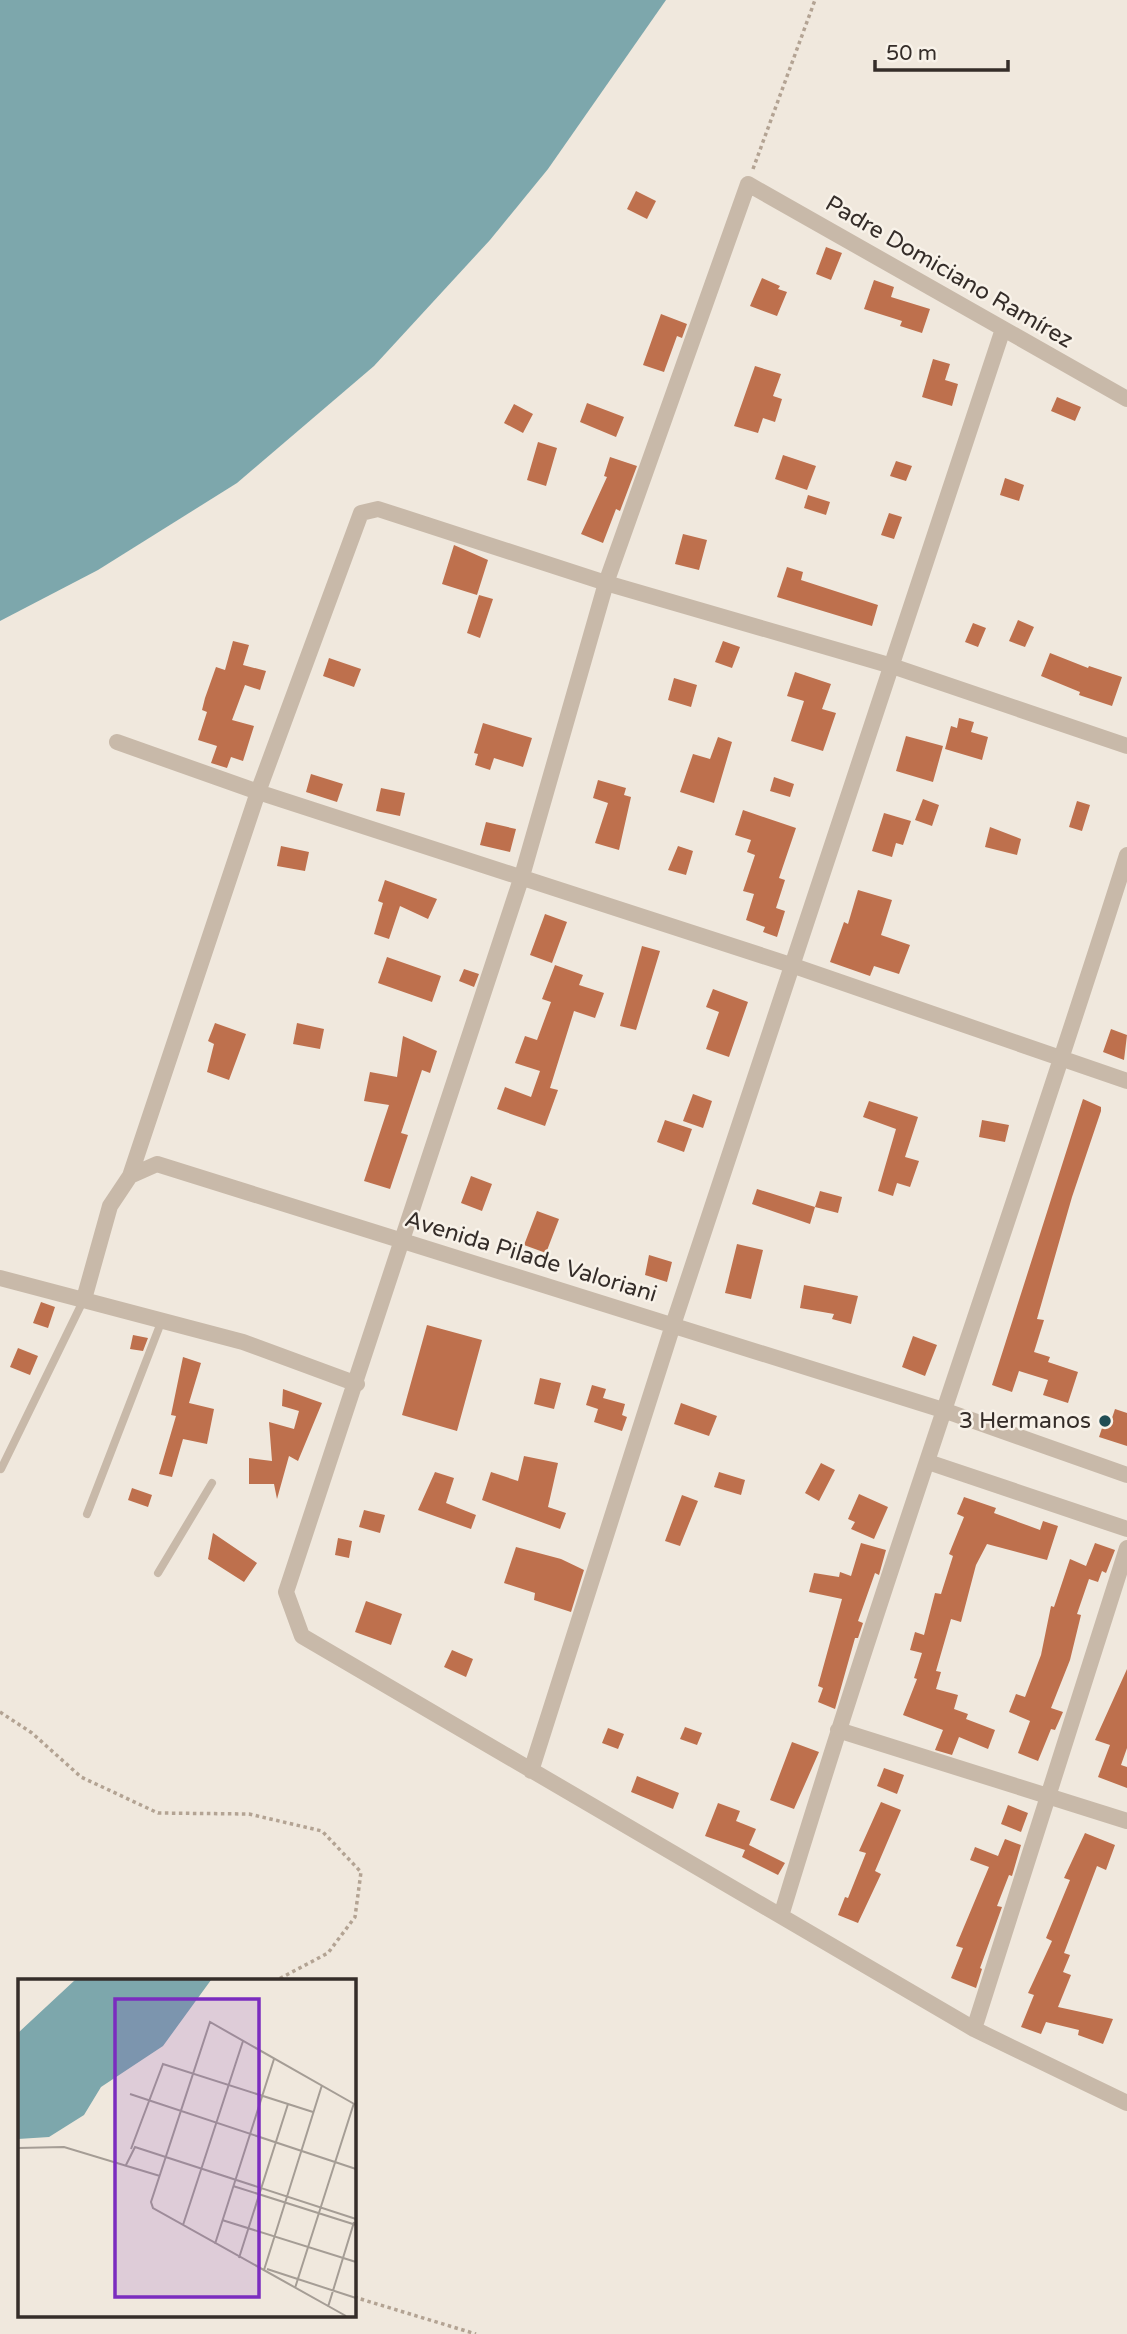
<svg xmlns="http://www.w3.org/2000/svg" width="1127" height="2334" font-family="'Varela Round',sans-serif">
<rect width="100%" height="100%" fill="#f0e8dd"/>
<path fill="#7da7ac" d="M0 0H666L548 169 490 240 374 366 237 483 98 570 0 621Z"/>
<path fill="#be704d" d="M636 191 656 201 647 219 627 209Z
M826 247 842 253 831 280 816 274Z
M762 278 780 286 778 289 787 292 777 316 750 306Z
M874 280 894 287 891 297 930 309 922 333 900 326 902 321 864 309Z
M661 314 687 324 682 338 677 336 664 372 643 365Z
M933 359 950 364 945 380 958 384 952 406 922 397Z
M755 366 781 374 773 396 782 399 775 422 763 418 758 433 734 426Z
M1057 397 1081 407 1075 421 1051 411Z
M587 403 624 417 616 437 580 422Z
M514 404 533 414 523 433 504 423Z
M538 442 557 448 546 486 527 480Z
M783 455 816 466 807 490 775 479Z
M610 457 637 466 620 511 616 509 603 543 581 534 607 477 604 476Z
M896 461 912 466 906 481 890 476Z
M1005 478 1024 485 1019 501 1000 495Z
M808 495 830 502 826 515 804 508Z
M889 513 902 517 894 539 881 535Z
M683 534 707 540 699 570 675 564Z
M454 545 488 560 477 595 442 584Z
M787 567 803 572 801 580 878 605 872 626 777 597Z
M479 595 493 599 480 638 467 633Z
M1018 620 1034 627 1025 647 1009 641Z
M973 623 986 628 978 647 965 642Z
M233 641 249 645 243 665 266 671 260 690 245 685 232 720 254 726 243 761 231 757 227 768 211 763 217 746 198 740 207 712 202 710 205 698 216 667 225 670Z
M723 641 740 647 732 668 715 662Z
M1050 653 1088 668 1089 666 1122 677 1112 706 1079 695 1080 692 1041 676Z
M329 658 361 669 354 687 323 676Z
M795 672 831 684 822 709 836 713 823 751 791 741 804 701 787 696Z
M674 678 697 685 691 707 668 700Z
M959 718 974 722 971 732 988 737 982 760 945 749 951 726 957 728Z
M483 723 532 738 523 767 494 758 490 770 475 765 478 754 474 753Z
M906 736 943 746 933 782 896 771Z
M718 737 732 742 714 803 680 792 693 754 710 759Z
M311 774 343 784 337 802 306 792Z
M774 777 794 784 790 797 770 791Z
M598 780 626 788 624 795 631 797 619 850 595 843 608 803 593 798Z
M381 788 405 793 400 816 376 811Z
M923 799 939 805 932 826 915 820Z
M1077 801 1090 805 1082 831 1069 827Z
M743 810 796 828 779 878 785 880 776 908 785 911 777 937 763 932 765 927 746 920 754 894 743 891 755 855 747 852 751 840 735 835Z
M884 813 911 821 903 845 896 843 892 857 872 851Z
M486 822 516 829 510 852 480 845Z
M990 827 1021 839 1017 855 985 847Z
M281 846 309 852 305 871 277 866Z
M678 846 693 851 686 875 668 870Z
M385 880 437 899 428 919 400 906 389 939 374 934 383 903 378 901Z
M858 890 892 900 881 935 910 945 899 974 874 966 870 976 830 962 844 922 848 924Z
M545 914 567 922 552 963 530 955Z
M642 946 660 951 636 1030 620 1026Z
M387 957 441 976 432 1002 378 983Z
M555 965 583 975 579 985 604 993 595 1018 574 1011 550 1088 558 1090 545 1126 497 1109 505 1087 531 1097 540 1071 515 1063 525 1036 537 1040 551 1002 542 999Z
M464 969 479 974 474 987 459 981Z
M713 989 748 1002 729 1057 706 1049 719 1012 706 1007Z
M215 1023 246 1034 229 1080 207 1072 214 1044 208 1041Z
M297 1023 324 1029 320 1049 293 1044Z
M1111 1029 1127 1035 1124 1060 1103 1052Z
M403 1036 437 1051 430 1073 422 1070 401 1133 408 1135 390 1189 364 1181 389 1105 364 1101 370 1072 397 1077Z
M693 1094 712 1101 703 1128 683 1121Z
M1083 1099 1101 1107V1111L1072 1197 1037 1319 1044 1320 1034 1352 1050 1357 1048 1362 1078 1372 1068 1403 1043 1395 1048 1380 1019 1371 1012 1392 992 1385Z
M869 1101 918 1117 905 1157 919 1161 910 1187 897 1183 893 1196 878 1191 896 1129 863 1117Z
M665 1120 692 1129 684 1152 657 1142Z
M982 1120 1009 1125 1005 1142 979 1137Z
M471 1176 492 1184 482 1211 461 1203Z
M757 1189 815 1207 810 1224 752 1204Z
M820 1191 842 1197 838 1213 815 1207Z
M537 1211 559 1219 546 1253 524 1245Z
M737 1244 763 1250 751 1299 725 1293Z
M649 1255 672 1262 667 1282 645 1275Z
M804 1285 858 1296 851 1324 832 1319 834 1314 800 1308Z
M41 1302 55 1307 48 1328 33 1323Z
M427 1325 482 1340 457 1431 402 1415Z
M133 1335 148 1338 143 1351 130 1349Z
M913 1336 937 1345 925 1376 902 1367Z
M18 1348 38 1356 30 1375 10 1367Z
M183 1357 201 1363 189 1403 214 1409 207 1444 183 1439 172 1477 159 1474 176 1416 171 1415Z
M540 1378 561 1383 554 1409 534 1404Z
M592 1385 606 1389 603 1398 625 1404 622 1415 627 1417 622 1431 594 1422 598 1409 586 1405Z
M283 1389 322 1403 298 1461 289 1456 277 1499 274 1484H249V1458L272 1461 269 1422 294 1429 299 1411 282 1406Z
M681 1403 717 1416 709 1436 674 1424Z
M1115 1409 1127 1413V1446L1099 1437 1106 1416 1112 1418Z
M524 1456 558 1463 548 1507 566 1513 560 1529 482 1500 491 1472 518 1481Z
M821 1463 835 1470 819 1501 805 1493Z
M435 1472 454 1478 446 1503 476 1515 471 1529 418 1510Z
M719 1472 745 1480 741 1495 714 1487Z
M132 1488 152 1495 148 1507 128 1500Z
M859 1494 888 1507 874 1539 851 1529 855 1522 848 1519Z
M682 1495 698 1501 680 1546 665 1541Z
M964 1497 996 1508 994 1513 1040 1530 1043 1521 1058 1526 1047 1560 987 1544 976 1565 961 1622 951 1619 936 1671 941 1672 936 1689 958 1695 954 1709 968 1714 966 1719 995 1730 988 1749 959 1737 952 1755 935 1750 943 1730 903 1715 917 1679 914 1678 922 1653 910 1650 915 1632 924 1635 935 1593 941 1594 953 1556 949 1554 964 1517 957 1514Z
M364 1510 385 1515 380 1533 359 1527Z
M213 1533 257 1563 244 1582 208 1559Z
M338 1538 352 1541 349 1558 335 1555Z
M861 1543 886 1550 879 1575 875 1573 858 1621 863 1623 858 1638H855L835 1709 818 1702 823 1688 818 1686 842 1599 809 1592 814 1573 839 1577 840 1572 851 1576Z
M1095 1543 1115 1550 1106 1573 1102 1571 1098 1582 1089 1579 1077 1614 1081 1615 1070 1660 1051 1708 1063 1712 1055 1730 1051 1729 1038 1761 1018 1753 1030 1721 1009 1712 1016 1694 1025 1697 1041 1655 1051 1606 1054 1607 1070 1559 1086 1566Z
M516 1547 561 1559 584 1570 571 1612 534 1600 535 1593 504 1583Z
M366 1601 402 1614 391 1645 355 1632Z
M452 1650 473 1659 466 1677 444 1667Z
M1127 1669V1748L1121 1765 1127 1767V1788L1098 1777 1110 1745 1095 1740Z
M685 1727 702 1733 697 1745 680 1739Z
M608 1728 624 1734 618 1749 602 1743Z
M792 1742 819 1752 794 1809 770 1800Z
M884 1768 904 1775 897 1794 877 1786Z
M637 1776 679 1793 673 1809 631 1792Z
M881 1802 901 1810 875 1871 881 1874 858 1923 838 1915 845 1897 848 1898 866 1853 859 1851Z
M718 1803 740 1811 736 1821 756 1829 749 1845 785 1863 778 1875 742 1857 745 1850 705 1836Z
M1008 1805 1028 1813 1021 1832 1001 1824Z
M1085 1833 1115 1845 1106 1870 1097 1866 1064 1953 1070 1955 1063 1972 1071 1975 1058 2007 1113 2019 1103 2044 1078 2035 1079 2030 1046 2022 1041 2034 1021 2027 1034 1995 1028 1993 1052 1941 1046 1938 1070 1880 1064 1878Z
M1005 1839 1021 1845 1012 1876 1009 1875 997 1906 1002 1907 980 1968 982 1969 976 1988 951 1978 963 1948 956 1946 989 1867 970 1860 975 1847 998 1856Z"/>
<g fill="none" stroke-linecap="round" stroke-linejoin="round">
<path stroke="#b3a393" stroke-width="3.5" stroke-dasharray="3.5 3.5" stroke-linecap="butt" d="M753 169 815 0
M0 1712 32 1733 81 1777 158 1813 249 1814 322 1831 361 1872 355 1917 328 1953 277 1980
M354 2297 476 2334"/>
<path stroke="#c8b9a9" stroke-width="8" d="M1 1469 84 1299
M87 1514 162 1320
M158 1573 212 1483"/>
<path stroke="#c8b9a9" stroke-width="16" d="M1127 399 748 184 606 583 522 876 286 1592 302 1636 974 2029 1127 2103
M117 742 258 792 794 966 1127 1081
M130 1176 258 792 361 513 378 509 606 583 892 666 1127 746
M0 1278 243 1342 357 1384
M84 1299 110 1206 130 1176 157 1164 946 1411 1127 1475
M928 1462 1127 1529
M838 1730 1127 1821
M531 1771 673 1325 1003 329
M781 1916C889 1560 1015 1209 1127 855
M974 2029 1127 1548"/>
</g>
<circle fill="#214d54" stroke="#f8f2e9" stroke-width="2.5" cx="1105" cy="1421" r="7"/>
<g text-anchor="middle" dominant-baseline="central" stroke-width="5" stroke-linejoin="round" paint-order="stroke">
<g font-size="23" fill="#352d29" stroke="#f8f2e9">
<text transform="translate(949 272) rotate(30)">Padre Domiciano Ramírez</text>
<text transform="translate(531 1257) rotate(17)">Avenida Pilade Valoriani</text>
</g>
<g font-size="23" fill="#352d29" stroke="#f8f2e9" text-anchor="end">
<text x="1091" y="1421">3 Hermanos</text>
</g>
</g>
<g transform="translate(18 1979)">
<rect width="338" height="338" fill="#f0e8dd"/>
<path d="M57 1H193L145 67 83 108 66 136 31 158 0 160V54Z" fill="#7da7ac"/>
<path fill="none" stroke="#a59d95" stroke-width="2" d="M112 115 338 190M0 169 46 168 142 197M113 170 145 85 295 133M108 186 117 168 338 240M215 207 338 246M204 241 338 283M165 246 225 62M197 265 256 80M221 279 270 125M249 290 338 319M246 291 304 106M277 309 336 124M310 328 336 243M328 337 135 229 133 223 192 43 338 126"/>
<path fill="#7b2cbf" fill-opacity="0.15" stroke="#7b2cbf" stroke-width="3.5" d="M97 20H241V318H97Z"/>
<rect width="338" height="338" fill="none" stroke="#352d29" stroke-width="3.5"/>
</g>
<path d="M875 60v10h133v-10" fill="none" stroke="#352d29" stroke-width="3.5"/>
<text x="886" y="60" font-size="21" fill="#352d29" stroke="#f8f2e9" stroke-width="5" paint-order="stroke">50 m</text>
</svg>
